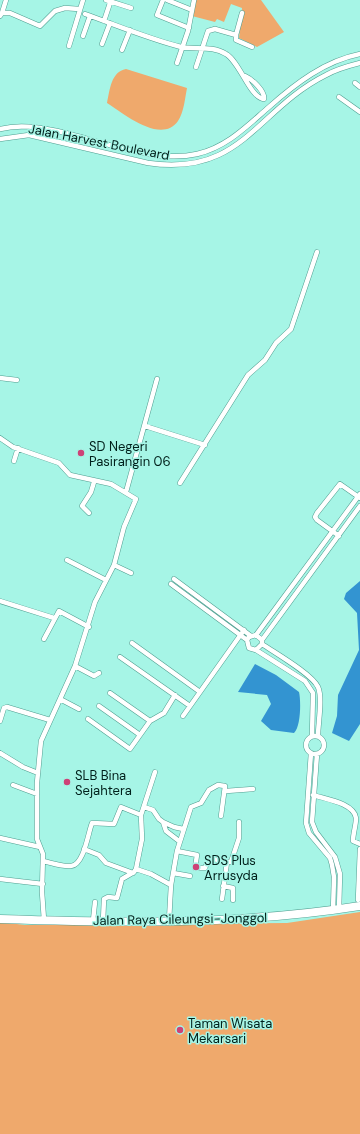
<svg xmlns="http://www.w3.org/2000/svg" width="360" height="1134" font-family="'DM Sans',sans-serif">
<rect width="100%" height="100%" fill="#a6f5e6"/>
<path fill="#efa96c" d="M195 0H261L284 32 257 47 239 38 242 8 231 4 224 22 217 19 215 22 192 16Z
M126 69 187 88C185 98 184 112 178 121 161 145 123 113 107 103 110 89 111 72 126 69Z
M360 912V1134H0V922L25 925 287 923Z"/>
<path fill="#3394d1" d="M360 581V724L349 741 332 733 337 716 338 695 359 650 357 613 344 599 346 593Z
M255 664 276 675 299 692C301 700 301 727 294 733L271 730 261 721 271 704 267 695 238 692Z"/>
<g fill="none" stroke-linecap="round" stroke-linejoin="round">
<defs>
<path id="minor" d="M106 0 131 8
M163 0 157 15 189 28
M167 0 192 10
M2 13 6 0
M85 14C116 25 149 39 181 47 196 50 212 45 226 54 240 62 250 98 264 99 265 91 252 79 245 76
M0 16 2 13H10L40 26 55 11 65 8 79 9
M104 21 111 0
M236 35V40L252 47
M83 36 90 16
M102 44 110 23
M69 46 83 0
M122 50 130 30
M177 63 188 31 194 0
M196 67 208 31 215 29 236 35 242 13
M355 83 360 87
M339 97 360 112
M0 129C19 124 38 127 57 131 99 140 154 164 197 154 227 147 247 126 269 107 296 83 325 61 360 54
M0 139 29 135 148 163C242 177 256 110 326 75 337 69 348 66 360 63
M0 378 17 380
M145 426 205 445
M0 438 13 447 59 463 70 475 111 484 136 499 124 527 114 565 95 602 75 666 41 741 37 783V839L43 854 42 892 44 920
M14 461 18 448
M180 483 248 375 265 360 276 343 291 329 317 252
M126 492 157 379
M89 513 82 506 91 492 94 482
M339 536 317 520 315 517 317 513 340 484 360 498
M67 560 106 580
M114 565 131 573
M174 579 251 636
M171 584 247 640 249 648 256 650 262 644V640L256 635 249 637 247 640
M0 601 54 618
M256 635 360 494
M44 639 59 611 89 627
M262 640 360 506
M132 643 200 692
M262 644C275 653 312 674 318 687 323 698 318 723 318 736
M256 650 305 681 313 693 312 736
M120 657 190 706
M75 666 94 676 99 673
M110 693 150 721
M60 699 79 709
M99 706 140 735
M183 716 244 630
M88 719 130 749 150 721 164 713 175 695
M0 721 4 708 7 707 50 720
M306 745a9 9 0 1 1 18 0a9 9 0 1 1-18 0Z
M0 753 23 767 38 773
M311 753 306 823 309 833 330 858 332 865 334 877 333 911
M317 754 312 822 316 832 335 857 340 874 339 910
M155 772 141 815 142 839 136 869 151 874 171 885
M13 785 37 794
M226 791 253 789
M313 795C325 799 354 803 356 818 356 826 353 833 353 841L360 844
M144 807 153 810 159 819 163 822 166 831 179 841
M163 822 174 827 183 829
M0 838 40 847
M84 849 99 855 106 863 133 873
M177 851 197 855 195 868H205L209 858 227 862 222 899
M43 861C52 863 62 867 71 866 84 865 88 833 92 823L114 824 121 807 141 815
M227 862H231L239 838V822
M173 873 190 876
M0 879 43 884
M223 886 233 888V900
M358 900 360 849
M93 921 95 902
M103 921 104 899 108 897 117 898 122 879 134 872 136 869
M169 921 171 885 177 851 191 807 201 803 209 790 218 785 225 786 221 816"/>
<path id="primary" d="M0 919C120 923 241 925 360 906"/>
</defs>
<use href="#minor" stroke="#509e90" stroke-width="5.5"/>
<use href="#primary" stroke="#509e90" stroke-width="9"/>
<use href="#minor" stroke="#fff" stroke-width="4.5"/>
<use href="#primary" stroke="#fff" stroke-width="8"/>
</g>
<g fill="#cd4277" stroke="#a6f5e6" stroke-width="1.5">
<circle cx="81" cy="453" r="4"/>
<circle cx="67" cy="782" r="4"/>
<circle cx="196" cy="867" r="4"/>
<circle cx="180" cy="1030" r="4"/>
</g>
<g text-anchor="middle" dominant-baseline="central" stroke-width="3" stroke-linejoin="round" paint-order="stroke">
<g font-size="13" fill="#00201b" stroke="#a6f5e6">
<text transform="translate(99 142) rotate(11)">Jalan Harvest Boulevard</text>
<text transform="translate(180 919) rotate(-1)">Jalan Raya Cileungsi-Jonggol</text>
</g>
<g font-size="13" fill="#00201b" stroke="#a6f5e6" text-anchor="start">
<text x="89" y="446">SD Negeri<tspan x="89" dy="15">Pasirangin 06</tspan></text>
<text x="75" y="775">SLB Bina<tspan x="75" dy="15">Sejahtera</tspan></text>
<text x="204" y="860">SDS Plus<tspan x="204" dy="15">Arrusyda</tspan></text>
<text x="188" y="1023">Taman Wisata<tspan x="188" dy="15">Mekarsari</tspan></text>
</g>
</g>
</svg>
